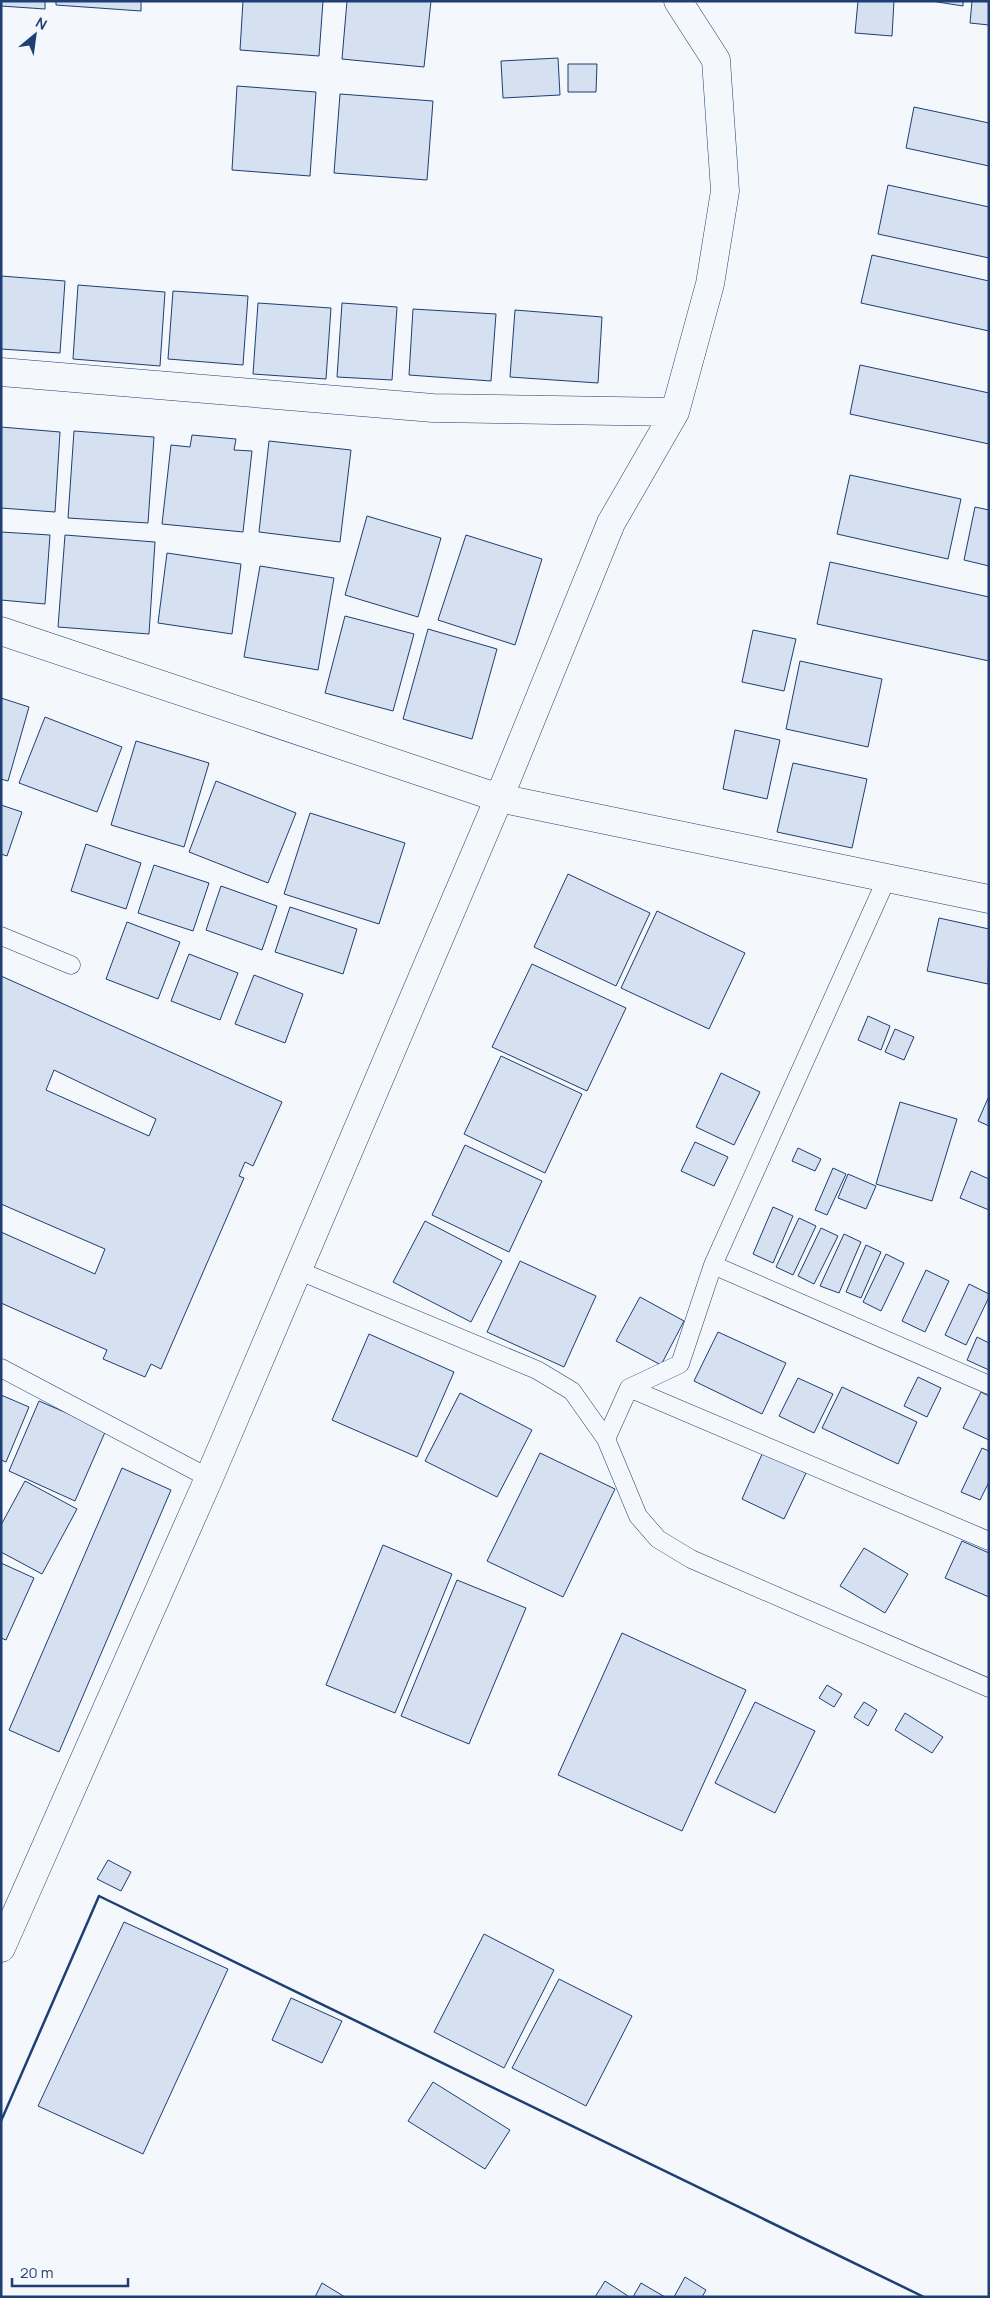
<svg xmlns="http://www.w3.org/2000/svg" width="990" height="2298" font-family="Manrope,sans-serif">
<rect width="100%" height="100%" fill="#f4f7fb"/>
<path fill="#d5e0f0" stroke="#1d3f73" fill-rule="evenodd" d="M1 1H45V9L1 6Z
M56 1H141V11L56 5Z
M243 1H323L319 56 240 50Z
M347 1H431L424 67 342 59Z
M858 1H894L892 36 855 33Z
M931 1H963V6Z
M972 1H989V25L970 23Z
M558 58 560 95 503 98 501 61Z
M568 64H597L596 92H568Z
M237 86 316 92 310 176 232 170Z
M340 94 433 101 427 180 334 173Z
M914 107 989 123V166L906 148Z
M888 185 989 207V258L878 234Z
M872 255 989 281V331L861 303Z
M1 276 65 281 60 353 1 349Z
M78 285 165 292 160 366 73 359Z
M173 291 248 296 243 365 168 359Z
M258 303 331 308 326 379 253 374Z
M342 303 397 307 392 380 337 377Z
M413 309 496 314 491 381 409 375Z
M515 310 602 317 598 383 510 377Z
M860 365 989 393V444L850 414Z
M1 427 60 432 55 512 1 508Z
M74 431 154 437 148 523 68 518Z
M192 435 236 439 234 450 252 451 243 532 162 524 171 445 190 447Z
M269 441 351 450 340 542 259 532Z
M850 475 961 499 948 559 837 534Z
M975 507 989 510V566L964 560Z
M367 516 441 538 418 617 345 595Z
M1 532 50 535 45 604 1 600Z
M65 535 155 542 149 634 58 627Z
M466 535 542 559 515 645 438 620Z
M167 553 241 564 232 634 158 623Z
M830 562 989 597V661L817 624Z
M260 566 334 578 318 670 244 657Z
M345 616 414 634 393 711 325 693Z
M428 629 497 649 472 739 403 719Z
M753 630 796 639 784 691 742 682Z
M800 661 882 679 868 747 786 729Z
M1 698 29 707 8 781 1 779Z
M45 717 122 747 97 812 19 783Z
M735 730 780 740 767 799 723 789Z
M136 741 209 763 184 847 111 825Z
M793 763 867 779 852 848 777 832Z
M216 781 296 813 268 883 189 852Z
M1 805 22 812 7 856 1 854Z
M310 813 405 843 379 924 284 894Z
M86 844 141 863 126 909 71 891Z
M154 865 209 883 193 931 138 913Z
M568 874 650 913 616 986 534 947Z
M221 886 277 906 262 950 206 930Z
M290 907 357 929 343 974 275 952Z
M657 911 745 953 709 1029 621 988Z
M939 918 989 929 988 984 927 971Z
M127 922 180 942 158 999 106 979Z
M189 954 238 973 220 1020 171 1001Z
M532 964 626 1008 587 1091 492 1047Z
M254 975 303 994 285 1043 235 1024Z
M1 976 282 1102 253 1166 245 1162 239 1176 244 1178 161 1369 151 1364 145 1377 103 1359 107 1350 1 1303V1232L95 1274 105 1249 1 1204ZM54 1070 156 1119 149 1136 46 1090Z
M868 1016 890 1026 881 1050 858 1040Z
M895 1029 914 1037 904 1060 885 1052Z
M501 1056 582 1094 545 1173 464 1134Z
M721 1073 760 1092 734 1145 696 1127Z
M989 1096V1126L978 1121Z
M900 1102 957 1119 932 1201 876 1184Z
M695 1142 728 1157 714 1186 681 1171Z
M465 1145 542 1181 509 1252 432 1215Z
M798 1148 821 1159 815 1171 792 1161Z
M833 1168 846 1174 827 1215 815 1210Z
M971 1171 989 1179V1210L960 1198Z
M848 1174 876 1186 866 1209 838 1198Z
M773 1207 793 1216 773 1263 753 1254Z
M799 1218 816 1226 793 1275 776 1267Z
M425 1221 502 1261 471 1322 393 1282Z
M821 1228 838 1236 814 1284 798 1276Z
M844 1234 861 1242 839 1293 820 1286Z
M866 1245 881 1252 861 1298 846 1292Z
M886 1254 904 1263 881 1311 863 1302Z
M520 1261 596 1296 564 1367 487 1332Z
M926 1270 949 1281 925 1332 902 1321Z
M969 1284 989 1294V1297L966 1345 945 1335Z
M640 1297 684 1321 661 1365 616 1341Z
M718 1332 786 1363 762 1414 694 1381Z
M369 1334 454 1372 417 1457 332 1420Z
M977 1337 989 1343V1370L967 1360Z
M918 1377 941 1388 927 1417 904 1406Z
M798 1378 833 1394 814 1433 779 1416Z
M842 1387 917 1422 898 1464 822 1428Z
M981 1392 989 1396V1440L963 1428Z
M460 1393 532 1430 497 1497 425 1461Z
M1 1395 29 1407 6 1462 1 1460Z
M39 1401 106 1430 75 1501 9 1471Z
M982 1448 989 1451V1482L980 1500 961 1492Z
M763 1452 806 1473 784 1519 742 1499Z
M540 1453 615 1489 563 1597 487 1561Z
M122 1468 171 1490 59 1752 9 1730Z
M25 1481 77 1509 42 1574 1 1552V1525Z
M962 1541 989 1553V1597L945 1578Z
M383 1545 452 1574 395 1713 326 1685Z
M864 1548 908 1574 885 1613 840 1586Z
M1 1563 34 1578 6 1640 1 1638Z
M457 1580 526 1608 469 1744 401 1716Z
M622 1633 746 1690 682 1831 558 1775Z
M827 1685 842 1694 834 1707 819 1698Z
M755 1702 815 1731 775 1813 715 1783Z
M864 1702 877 1710 868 1726 854 1717Z
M905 1713 943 1737 932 1753 895 1730Z
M108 1860 131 1872 121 1891 97 1879Z
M124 1922 228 1969 143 2154 38 2106Z
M484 1934 554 1970 504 2068 434 2032Z
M559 1979 632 2016 586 2106 512 2068Z
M291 1998 342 2021 322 2063 272 2040Z
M433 2082 510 2130 485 2169 408 2121Z
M685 2277 706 2290 702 2297H674Z
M605 2281 628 2296 627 2297H595Z
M322 2283 345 2297H315Z
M641 2283 665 2297H633Z"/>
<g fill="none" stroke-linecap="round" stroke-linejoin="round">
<defs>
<path id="service" d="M1 936 71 965
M713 1265 989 1385
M297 1270 537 1370 572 1391 606 1439 638 1516 658 1539 691 1559 989 1688
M1 1368 209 1478
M629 1388 989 1541
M606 1439 629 1388 680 1364 713 1265 887 878"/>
<path id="minor" d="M1 372 433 408 675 412
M1 631 499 798 989 899
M1 1948 209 1478 499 798 611 523 675 412 710 284 725 191 716 60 678 1"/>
</defs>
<use href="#service" stroke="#1d3f73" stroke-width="19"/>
<use href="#minor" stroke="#1d3f73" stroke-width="29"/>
<use href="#service" stroke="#f4f7fb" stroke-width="18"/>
<use href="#minor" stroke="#f4f7fb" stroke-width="28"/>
<path stroke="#1d3f73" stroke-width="2.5" d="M1 2121 99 1896 924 2297"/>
</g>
<rect width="990" height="2298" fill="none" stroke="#1d3f73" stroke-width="5"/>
<g transform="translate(35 35) rotate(29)" stroke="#f4f7fb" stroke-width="4" paint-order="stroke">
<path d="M0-4L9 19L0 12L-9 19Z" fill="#1d3f73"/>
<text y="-8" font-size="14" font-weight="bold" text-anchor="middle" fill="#1d3f73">N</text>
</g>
<path d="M12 2278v8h116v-8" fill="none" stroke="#1d3f73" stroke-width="2.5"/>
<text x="20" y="2278" font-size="15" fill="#1d3f73" stroke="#f4f7fb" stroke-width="4" paint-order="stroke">20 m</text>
</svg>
